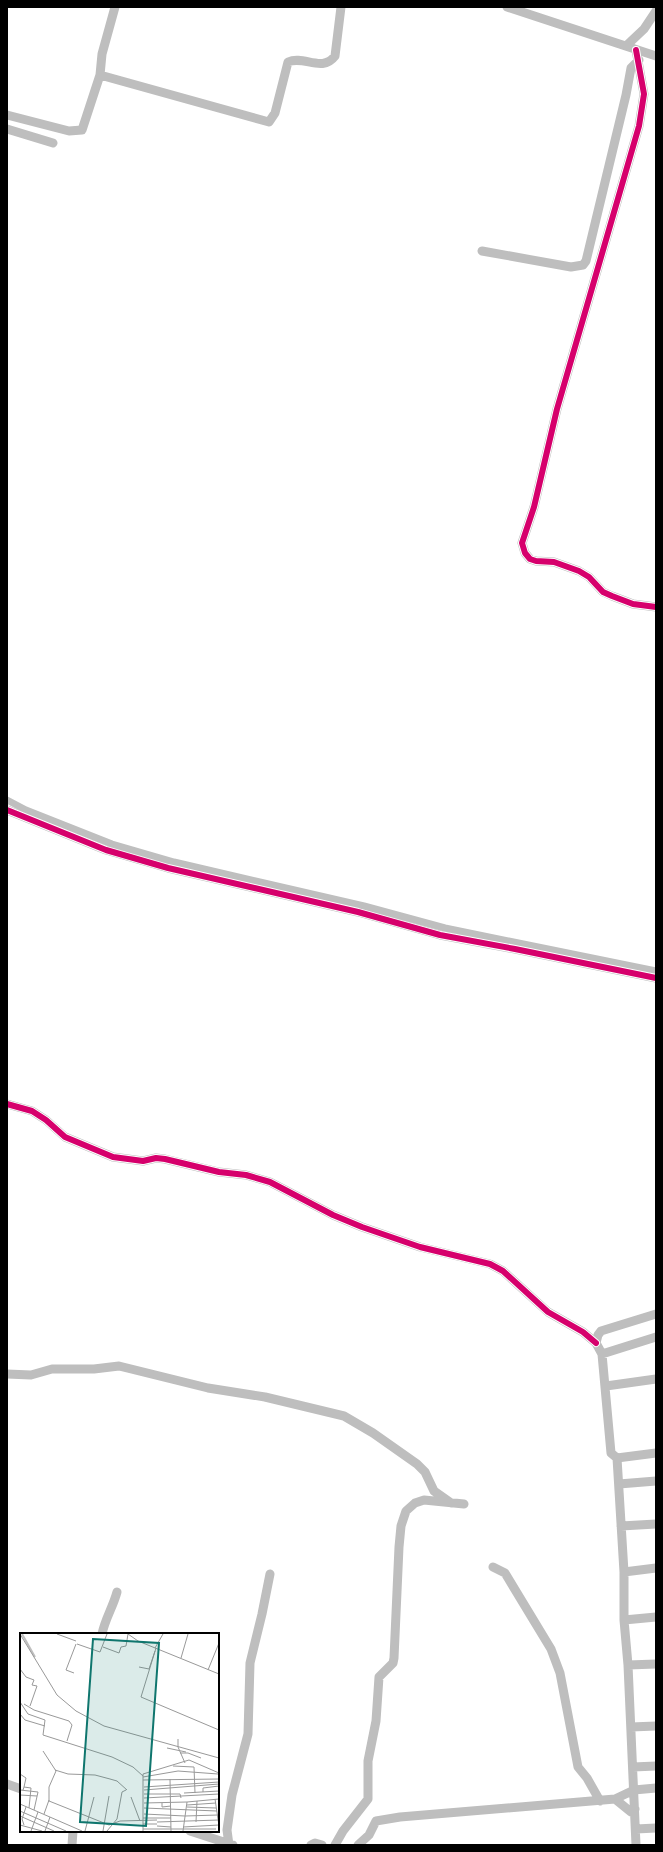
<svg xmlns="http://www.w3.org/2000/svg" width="663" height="1852" font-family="'Source Sans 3',sans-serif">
<rect width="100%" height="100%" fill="#fff"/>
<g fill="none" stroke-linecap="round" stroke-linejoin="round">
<path stroke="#bfbfbf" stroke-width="7" d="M7 800 26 810 112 844 174 862 364 906 445 928 656 971"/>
<path stroke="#bebebe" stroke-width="9" d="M507 7 656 56
M626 46 644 29 656 11
M636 50 644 94 639 126 557 409 534 507 522 543 525 553 530 559 536 561 554 562 579 571 589 577 603 592 612 596 633 604 656 607
M100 75 269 122 275 113 288 62C304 55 322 73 335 56L341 7
M7 115 69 131 82 130 100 75 102 54 115 7
M7 129 53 143
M482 251 571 267 583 265 586 261 626 95 631 68 639 60
M7 810 106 850 168 868 358 912 440 935 515 949 656 978
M7 1104 32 1111 46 1120 65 1137 113 1157 143 1161 156 1158 165 1159 219 1172 246 1175 270 1182 333 1215 362 1227 420 1247 490 1264 503 1271 548 1312 583 1332 596 1343
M602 1354 656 1337
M7 1374 31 1375 52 1369H94L119 1366 208 1388 265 1397 344 1416 373 1433 417 1464 425 1472 434 1491 451 1503
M606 1386 656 1379
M617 1458 656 1453
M619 1484 656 1481
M621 1526 656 1524
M493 1567 505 1573 551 1649 560 1673 578 1767 587 1778 600 1801
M624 1572 656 1568
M624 1620 656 1617
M102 1634C105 1619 113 1607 117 1592
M628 1665 656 1664
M631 1727 656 1726
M633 1767 656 1766
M7 1784 21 1789
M615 1799 631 1812 635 1809
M636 1829 656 1828
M190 1831 233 1845
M72 1845 73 1831
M229 1845 227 1830 232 1795 248 1734 250 1663 262 1614 270 1574
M311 1845 315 1843 322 1845
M335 1845 343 1831 368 1799V1761L376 1721 379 1677 393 1663 394 1658 399 1547 401 1526 406 1511 415 1503 424 1500 464 1504
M358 1845 369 1835 376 1821 400 1817 615 1799 634 1790 656 1788
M636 1845 628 1665 624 1620V1572L617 1458 611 1453 602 1354 596 1343 598 1335 601 1331 656 1314"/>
<defs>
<path id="cycleway" d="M636 50 644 94 639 126 557 409 534 507 522 543 525 553 530 559 536 561 554 562 579 571 589 577 603 592 612 596 633 604 656 607
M7 810 106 850 168 868 358 912 440 935 515 949 656 978
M7 1104 32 1111 46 1120 65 1137 113 1157 143 1161 156 1158 165 1159 219 1172 246 1175 270 1182 333 1215 362 1227 420 1247 490 1264 503 1271 548 1312 583 1332 596 1343"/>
</defs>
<use href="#cycleway" stroke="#fff" stroke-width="8"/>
<use href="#cycleway" stroke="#d6006c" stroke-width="6"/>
</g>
<g transform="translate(20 1633)">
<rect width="199" height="199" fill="#fff"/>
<path fill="none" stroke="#bfbfbf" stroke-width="2" d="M2 1 15 24"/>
<path fill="none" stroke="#999" stroke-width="1" d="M0 1 37 62 56 78 84 93 199 125M37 1 56 8M108 1 118 8 199 41M57 11 80 19 87 1M83 14 99 20 101 14 106 13 108 1M135 15 143 1M136 15 121 64 199 97M161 25 168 1M119 34 129 36 135 18M0 36 6 44 14 47 12 52 17 53 10 73M188 37 199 10M54 40 46 37 56 11M0 69 8 81 25 87 23 102 92 124 113 134 123 143M4 71 14 77 49 88 52 92 47 108M0 81 5 87 25 93M158 106V114L165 130M147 115 166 119M23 118 36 138 29 154V168L89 192 100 188 137 187M160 120H168L181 125M153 133 174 134 175 160M35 137 48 141 75 142 90 146 97 148 107 157M0 141 6 145 4 154M123 144 158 138 198 141M150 146 151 198M123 147 199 146M124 154 199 149M0 157 18 159 14 177M3 157 4 154 11 155 9 175M124 157 199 151M183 159V155L199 153M164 160 199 158M124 161H160L161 165M0 162 17 163M111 164 120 188M124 165 199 161M195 166 199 193M124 170 167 169M142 170V174L151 173M0 171 62 198M167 172 196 170M167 174 196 175M124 175 197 178M0 178 46 198M24 181 29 167M124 181 165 183M0 183 34 198M165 183 198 182M123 185H151M137 189 199 187M176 189 177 168M123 191H137M0 192 22 198M4 192 2 186 6 174M137 193 151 194M163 194 199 192M123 196H196M11 198 18 179M25 198 30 184M65 198 74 164M83 198 89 163M87 198 97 186 102 159 106 157M123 198V141L169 127 199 140M163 198 167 169 199 166"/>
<path fill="#0f766e" fill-opacity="0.15" stroke="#0f766e" stroke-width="2" d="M73 6 139 10 126 193 60 189Z"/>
<rect width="199" height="199" fill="none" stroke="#000" stroke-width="2"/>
</g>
<rect width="663" height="1852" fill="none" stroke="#000000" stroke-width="16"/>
</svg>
